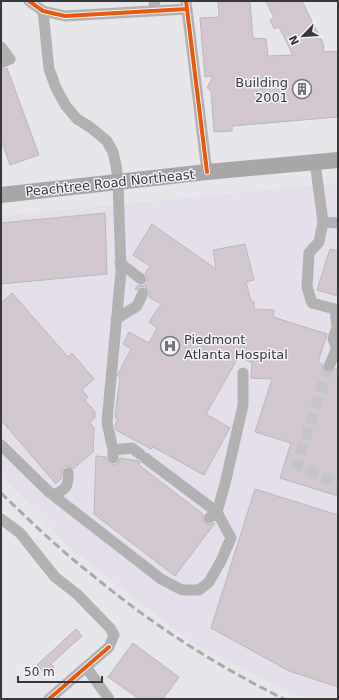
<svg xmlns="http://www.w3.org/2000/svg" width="339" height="700" font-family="'DejaVu Sans',sans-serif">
<rect width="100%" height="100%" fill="#e7e7eb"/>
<path fill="#e5dfec" d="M338 183V699H304L195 645 69 547 1 475V216Z"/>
<path fill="#d2c7ce" stroke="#b9b8bb" d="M218 1H250L253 38 266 39 268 56 293 55 279 27 274 29 270 20 274 18 266 1H302L323 43 324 52 338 51V117L232 126V131L214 132 211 91 207 88 213 76 205 77 200 18 219 17Z
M7 68 39 155 10 165 1 140V70Z
M105 213 107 274 1 284V223Z
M152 224 216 269 213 250 245 244 254 280 246 282 251 301 254 302V309L274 310 273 317 327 334 318 362 322 364 323 370 326 372 330 373 333 371 336 368 338 369V496L280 478 291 443 255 432 272 379 251 378 252 363 239 356 206 414 230 428 204 475 153 447 151 449 116 430 115 425 118 419 115 417 120 377 118 376V374L131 349 123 344 129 332 149 343 157 328 149 322 161 304 149 297 150 292 146 287 142 286 137 290 135 289 138 285 143 286 147 283 148 277 145 273 150 266 133 255Z
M330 249 338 251V296L317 290Z
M12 293 68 357 72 353 94 379 82 390 88 397 85 400 95 412V417L90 423 94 428 93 452 73 469 68 466 64 467 62 470 61 479 56 484 1 420V303Z
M96 456 106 457 107 462 113 465 117 464 120 458 139 461 140 463 139 465 203 514 202 518 204 522 209 525 215 523 175 576 94 514Z
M255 489 338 515V687L289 671 211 628Z
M76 629 82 636 51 664 54 667 46 674 37 665Z
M133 643 179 677 163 699H139L108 677Z"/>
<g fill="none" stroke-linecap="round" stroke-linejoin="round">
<path stroke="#c4c4c8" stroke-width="11" stroke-dasharray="11 5.5" stroke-linecap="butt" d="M329 366 297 465 338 484"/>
<path stroke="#b3b2b3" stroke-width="11" d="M29 1 43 11 65 16 187 9
M186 1 207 172
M43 11 49 69 56 88 66 106 77 119 90 127 107 141 113 152 116 165 118 182 121 271 107 422 113 450V458
M153 11 155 1
M1 47 10 59 1 63
M315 162 323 222
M338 223 323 222 319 242 309 253 307 287 312 303 338 310
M120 263 141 279
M335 310 337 327 333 339 337 349
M116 319 137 306 143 293
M329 366 338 346
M1 445 49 492 161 579 182 590H199L209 582 221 561 231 538 217 512 145 458
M113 450 132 448 140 454
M53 495C65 490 69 487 68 473
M209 518 217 512 225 484 243 405V373
M1 519 20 533 55 577 77 594 110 628 114 635 109 647 49 699
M86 667 109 699"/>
<path stroke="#a8a6a7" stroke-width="16" d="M1 195 207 172 338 160"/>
<path stroke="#aaa" stroke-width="3" stroke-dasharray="8 4" stroke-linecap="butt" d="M1 493C30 521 59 549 91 574 150 623 215 665 284 699"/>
<defs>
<path id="cycleway" d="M29 1 43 11 65 16 187 9
M186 1 207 172
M49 699 109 647"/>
</defs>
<use href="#cycleway" stroke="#f3f3fa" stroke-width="6"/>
<use href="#cycleway" stroke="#e8590c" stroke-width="4"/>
</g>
<defs>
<symbol id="building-ring" viewBox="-11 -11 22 22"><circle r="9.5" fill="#f3f3fa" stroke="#757579" stroke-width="1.5"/><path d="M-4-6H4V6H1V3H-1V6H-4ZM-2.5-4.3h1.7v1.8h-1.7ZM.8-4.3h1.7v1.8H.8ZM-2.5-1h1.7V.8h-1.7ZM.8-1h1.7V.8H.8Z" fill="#757579"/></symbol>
<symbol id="hospital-ring" viewBox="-11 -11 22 22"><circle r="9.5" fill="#f3f3fa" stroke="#757579" stroke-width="1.5"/><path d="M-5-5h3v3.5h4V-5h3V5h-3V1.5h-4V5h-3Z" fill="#757579"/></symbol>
</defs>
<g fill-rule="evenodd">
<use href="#building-ring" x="291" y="78" width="22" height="22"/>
<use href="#hospital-ring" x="159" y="335" width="22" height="22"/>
</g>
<g text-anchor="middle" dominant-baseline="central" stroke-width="3" stroke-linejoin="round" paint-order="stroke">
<g font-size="13" fill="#38383b" stroke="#f3f3fa" text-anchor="end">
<text x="288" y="82">Building<tspan x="288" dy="15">2001</tspan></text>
<text x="184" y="339" text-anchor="start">Piedmont<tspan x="184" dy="15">Atlanta Hospital</tspan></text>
</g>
<g font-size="13" fill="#38383b" stroke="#f3f3fa">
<text transform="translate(110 183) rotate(-6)">Peachtree Road Northeast</text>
</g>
</g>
<rect width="339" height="700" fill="none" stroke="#38383b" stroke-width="4"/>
<g transform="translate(303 36) rotate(245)" stroke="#f3f3fa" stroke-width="3" paint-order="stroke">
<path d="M0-3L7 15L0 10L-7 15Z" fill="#38383b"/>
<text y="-6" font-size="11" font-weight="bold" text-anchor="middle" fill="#38383b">N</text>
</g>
<path d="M18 676v6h84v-6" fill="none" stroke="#38383b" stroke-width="2"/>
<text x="24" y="676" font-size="12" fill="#38383b" stroke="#f3f3fa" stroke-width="3" paint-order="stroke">50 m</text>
</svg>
